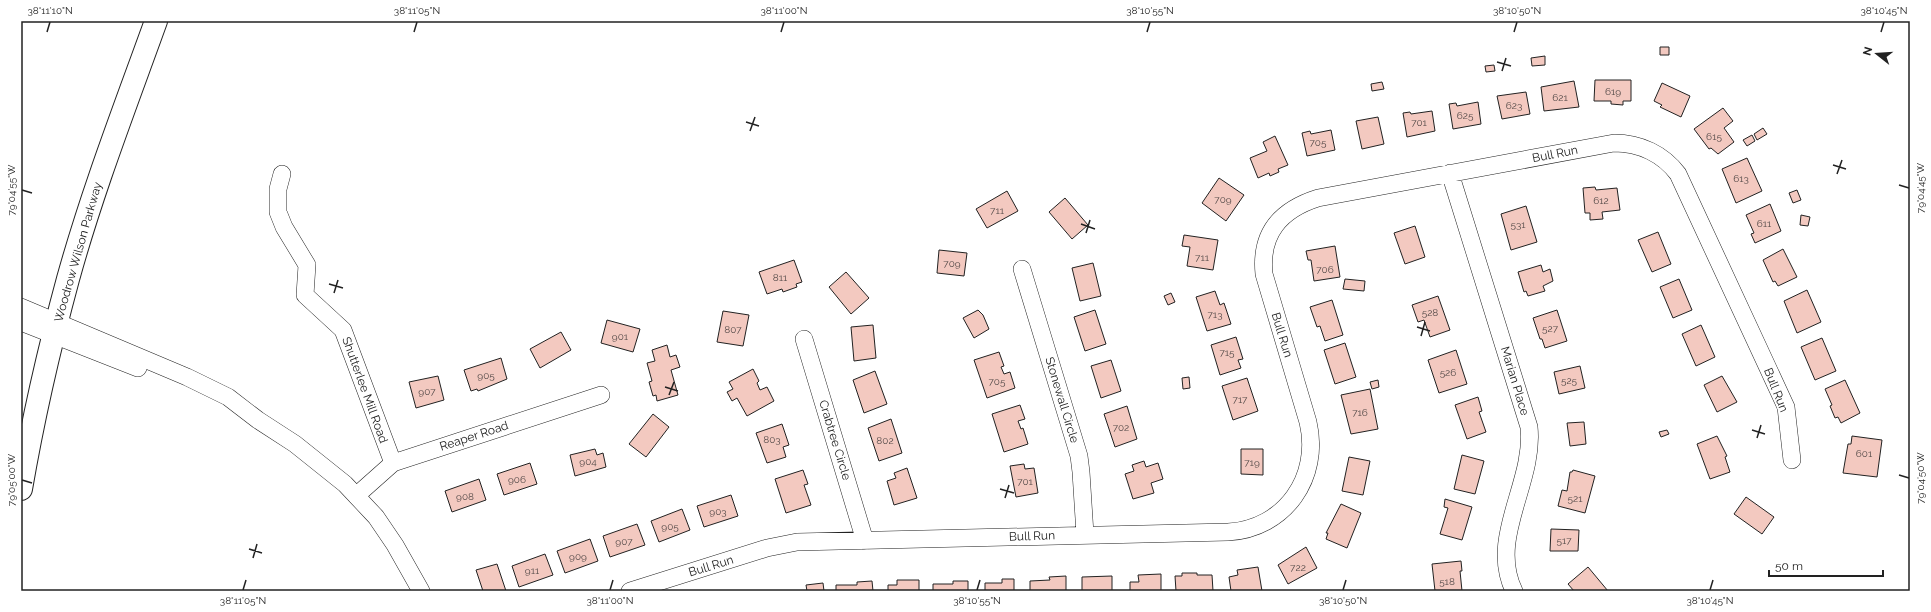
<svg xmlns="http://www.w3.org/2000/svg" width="1931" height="612" font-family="Raleway,sans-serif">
<rect width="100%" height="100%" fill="#fff"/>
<path fill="#f3c9c0" stroke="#222" d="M1660 47H1669V55H1660Z
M1545 56V65L1532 66 1531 58Z
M1494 65 1495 71 1486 72 1485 66Z
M1595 80H1631V101H1623V105L1611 104V101H1594Z
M1574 81 1579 107 1544 111 1541 87Z
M1382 82 1384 89 1372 91 1371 84Z
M1662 83 1690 96 1681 117 1660 107 1662 105 1654 101Z
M1526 92 1530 114 1502 119 1497 96Z
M1478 102 1481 124 1453 129 1449 104 1456 103 1457 106Z
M1723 108 1733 121 1724 128 1734 142 1718 154 1711 148 1709 149 1694 129Z
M1432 111 1435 131 1407 137 1403 113 1410 112 1411 114Z
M1378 117 1384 144 1362 149 1356 121Z
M1763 128 1767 134 1757 140 1754 134Z
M1331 130 1335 150 1307 156 1302 133 1310 131 1311 134Z
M1752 135 1755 141 1747 146 1743 140Z
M1275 136 1288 165 1278 169 1279 172 1270 176 1269 173 1258 178 1250 158 1267 151 1263 142Z
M1747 158 1762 191 1736 203 1722 169Z
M1219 178 1244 195 1226 221 1202 203Z
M1595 187 1596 190 1617 188 1620 210 1602 212 1603 219 1590 220V213H1585L1583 188Z
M1797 190 1801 200 1793 203 1789 193Z
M1007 191 1018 211 987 228 976 209Z
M1065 198 1088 225 1072 239 1049 212Z
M1770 204 1781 231 1755 243 1751 234 1754 233 1746 215Z
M1526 206 1537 242 1511 250 1501 214Z
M1801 215 1810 217 1808 226 1800 225Z
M1415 226 1425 257 1405 264 1394 233Z
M1658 232 1671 264 1652 272 1638 240Z
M1184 235 1218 240 1213 270 1187 266 1190 247 1182 246Z
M1335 246 1340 277 1314 281 1311 260H1308L1306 251Z
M1783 249 1797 277 1778 286 1775 281 1773 282 1763 260Z
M939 250 967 253 964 276 937 273Z
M794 260 802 282 796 284 797 287 783 292 782 289 767 294 759 272Z
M1093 263 1101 296 1080 301 1072 268Z
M1541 265 1543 272 1550 269 1553 281 1543 286 1545 291 1528 296 1526 291 1524 292 1518 272Z
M846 272 869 298 851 314 829 287Z
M1345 279 1365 281 1364 291 1343 289Z
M1679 279 1692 310 1673 318 1660 287Z
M1807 290 1821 322 1797 333 1784 301Z
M1215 291 1220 305 1224 303 1231 324 1207 331 1196 297Z
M1171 293 1175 302 1168 305 1164 296Z
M1438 296 1450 330 1430 337 1424 320 1418 322 1412 305Z
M1332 300 1343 335 1325 341 1320 326 1317 327 1310 307Z
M978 310 983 315 989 329 974 338 963 318Z
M1095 310 1106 344 1085 351 1074 317Z
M1557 310 1567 341 1545 348 1542 339H1540L1533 318Z
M723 311 749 315 743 346 717 342Z
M607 320 640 329 633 352 601 343Z
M873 325 876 358 854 361 851 327Z
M1701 325 1715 357 1696 366 1682 334Z
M561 332 571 350 540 368 530 349Z
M1236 337 1243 359 1238 360 1241 368 1220 375 1211 345Z
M1822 338 1836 371 1815 380 1801 347Z
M1345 343 1356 377 1335 384 1324 350Z
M667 345 670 357 676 355 680 367 671 370 678 395 657 401 656 395 653 396 649 382 652 381 647 363 655 361 652 350Z
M1456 350 1467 384 1439 393 1428 360Z
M999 352 1004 366 1001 367 1004 374 1010 372 1015 388 987 398 974 360Z
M501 358 507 379 478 391 477 389 471 391 464 370Z
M1111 360 1121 391 1101 398 1091 366Z
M1580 366 1585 388 1559 394 1554 372Z
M753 369 759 381 757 383 760 390 767 387 774 401 747 416 737 398 732 401 727 392 733 389 729 382Z
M875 371 887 404 864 413 853 380Z
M438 376 444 400 416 408 409 382Z
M1722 376 1737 402 1717 412 1704 385Z
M1189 377 1190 388 1183 389 1182 378Z
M1247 378 1258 411 1233 420 1222 386Z
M1378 380 1379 387 1372 389 1370 382Z
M1845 380 1860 413 1841 423 1838 417 1835 418 1830 406 1832 405 1825 389Z
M1370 389 1378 429 1351 434 1341 395Z
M1478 397 1482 411 1479 412 1486 432 1467 439 1455 405Z
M1020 405 1025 419 1018 421 1021 429 1023 428 1028 444 1004 452 992 414Z
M1127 406 1137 439 1115 447 1104 414Z
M653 414 669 427 646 457 629 444Z
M891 419 902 453 879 461 868 428Z
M1584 422 1586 444 1570 446 1567 423Z
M782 424 789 445 783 447 786 457 767 463 756 433Z
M1667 430 1669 434 1661 437 1659 432Z
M1717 436 1727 456 1725 457 1730 472 1710 479 1697 444Z
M1852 436 1882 440 1877 477 1843 473 1848 444H1851Z
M595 449 597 455 603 453 606 467 575 476 570 455Z
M1241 449H1263V475L1241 474Z
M1462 455 1484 461 1475 494 1454 489Z
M1349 457 1370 461 1363 495 1342 491Z
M1144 461 1146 467 1158 463 1163 479 1151 483 1154 493 1133 499 1125 474 1134 471 1132 465Z
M530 463 537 484 504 495 497 474Z
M1024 464 1025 469 1034 468 1038 493 1016 497 1010 466Z
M907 468 917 498 894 505 887 481 896 478 894 473Z
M803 470 808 484 804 485 811 505 786 513 775 479Z
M1573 470 1595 476 1585 513 1558 506 1562 490 1567 491 1570 472H1572Z
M479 479 486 500 452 512 445 491Z
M731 495 738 516 704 527 697 506Z
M1746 497 1774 517 1762 534 1734 514Z
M1445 499 1472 507 1462 540 1440 534 1448 508 1444 507Z
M1341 504 1361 513 1347 548 1326 539 1328 533H1326Z
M682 509 690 530 659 542 651 521Z
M637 524 645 545 610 557 603 536Z
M1551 529 1579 530 1578 551H1550Z
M590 539 598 561 565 573 557 551Z
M1306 547 1317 568 1288 584 1278 565Z
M545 554 553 575 519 587 512 566Z
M1461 561 1462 571H1460L1462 591H1435L1432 564Z
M497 564 506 591H483L476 570Z
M1258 567 1262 591H1231L1229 577 1238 575 1237 570Z
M1588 567 1608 591H1574L1568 584Z
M1182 573H1197V575H1212L1213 591H1176L1175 576H1182Z
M1161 574V591H1130V582H1139L1138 575Z
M1066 576V591H1030V581L1050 580 1049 577Z
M1112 576V591H1082V577Z
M1002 579H1014V591H985V583H1002Z
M897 580H919V591H888V585H897Z
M872 581 873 591H836V585H857V582Z
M953 581H968V591H933V584H953Z
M823 583 824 591H807L806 585Z"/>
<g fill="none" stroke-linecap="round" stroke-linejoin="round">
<defs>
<path id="minor" d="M1450 173 1529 427C1535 483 1488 537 1514 591
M282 174 278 189V212L284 227 307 265 305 295 343 330 393 463
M1022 269 1079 456 1081 472 1085 534
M21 307 187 377 228 397 258 420 295 444 345 484 376 517 395 545 421 591
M21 322 138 368
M804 339 865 541
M357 495 393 463 601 395
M630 591 767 548 797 542 1228 532C1285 529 1321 477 1308 422L1264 274C1260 234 1280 210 1318 198L1614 143C1640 143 1663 154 1678 174L1786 407 1792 460"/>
<path id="highway" d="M21 489C33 419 49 349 68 279 92 192 125 107 156 21"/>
</defs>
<use href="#minor" stroke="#222" stroke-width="18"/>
<use href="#highway" stroke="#222" stroke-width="24"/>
<use href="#minor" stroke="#fff" stroke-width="17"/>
<use href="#highway" stroke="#fff" stroke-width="22"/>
</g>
<path fill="none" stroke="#222" stroke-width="1.5" d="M47 32 50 22M414 32 417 22M781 32 784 22M1147 32 1150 22M1514 32 1517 22M1881 32 1884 22M1497 62 1511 66M1502 71 1506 58M746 122 759 126M750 131 755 117M1833 165 1846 169M1837 174 1842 160M1899 185 1909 188M22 190 32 193M1081 224 1095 229M1086 233 1090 220M329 284 343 288M334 293 338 280M1417 327 1430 331M1421 336 1425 322M665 387 678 391M669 395 674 382M1752 430 1765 434M1757 438 1761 425M1899 475 1909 478M22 480 32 483M1000 489 1014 493M1005 498 1009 485M249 549 262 553M253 558 257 544M243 590 246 580M610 590 613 580M977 590 980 580M1343 590 1346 580M1710 590 1713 580"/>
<g text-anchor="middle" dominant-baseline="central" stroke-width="3" stroke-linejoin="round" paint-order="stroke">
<g font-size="10" fill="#564c4a">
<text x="1613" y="91">619</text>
<text x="1560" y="97">621</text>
<text x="1514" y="105">623</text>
<text x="1465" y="115">625</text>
<text x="1419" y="122">701</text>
<text x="1714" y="136">615</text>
<text x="1318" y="142">705</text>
<text x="1741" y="178">613</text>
<text x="1223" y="199">709</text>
<text x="1601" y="200">612</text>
<text x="997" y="210">711</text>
<text x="1764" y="223">611</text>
<text x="1518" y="224">531</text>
<text x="1202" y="257">711</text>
<text x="952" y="263">709</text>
<text x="1325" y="269">706</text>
<text x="780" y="277">811</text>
<text x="1430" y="312">528</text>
<text x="1215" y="314">713</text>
<text x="1550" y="328">527</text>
<text x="733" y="329">807</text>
<text x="620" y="336">901</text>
<text x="1227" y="352">715</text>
<text x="1448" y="372">526</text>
<text x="486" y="375">905</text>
<text x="1569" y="380">525</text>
<text x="997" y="381">705</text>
<text x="427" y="391">907</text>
<text x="1240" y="399">717</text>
<text x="1360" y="412">716</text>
<text x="1121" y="427">702</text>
<text x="772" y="439">803</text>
<text x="885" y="440">802</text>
<text x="1864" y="453">601</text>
<text x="588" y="461">904</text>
<text x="1252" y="462">719</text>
<text x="517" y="479">906</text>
<text x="1025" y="481">701</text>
<text x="465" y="496">908</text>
<text x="1575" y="498">521</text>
<text x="718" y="511">903</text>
<text x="670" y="526">905</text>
<text x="1564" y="540">517</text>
<text x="624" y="541">907</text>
<text x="578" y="556">909</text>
<text x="1298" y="567">722</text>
<text x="532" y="570">911</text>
<text x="1447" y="581">518</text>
</g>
<g font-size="12" fill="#222" stroke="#fff">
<text transform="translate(1555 154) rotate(-11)">Bull Run</text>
<text transform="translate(78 252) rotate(-74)">Woodrow Wilson Parkway</text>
<text transform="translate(1282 335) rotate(73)">Bull Run</text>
<text transform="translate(1515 381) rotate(73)">Marian Place</text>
<text transform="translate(365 390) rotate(70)">Shutterlee Mill Road</text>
<text transform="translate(1776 390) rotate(68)">Bull Run</text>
<text transform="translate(1062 400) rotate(73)">Stonewall Circle</text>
<text transform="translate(474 436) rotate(-18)">Reaper Road</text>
<text transform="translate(835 440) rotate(73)">Crabtree Circle</text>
<text transform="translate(1032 536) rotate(-2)">Bull Run</text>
<text transform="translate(711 566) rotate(-17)">Bull Run</text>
</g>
</g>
<rect width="1931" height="612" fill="none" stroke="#ffffff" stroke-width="44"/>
<g transform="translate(1877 54) rotate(287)" stroke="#ffffff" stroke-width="3" paint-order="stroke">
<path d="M0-3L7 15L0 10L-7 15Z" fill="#222222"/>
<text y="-6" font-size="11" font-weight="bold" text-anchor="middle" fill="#222222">N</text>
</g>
<path d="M1769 570v6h114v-6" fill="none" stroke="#222222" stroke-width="2"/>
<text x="1775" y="570" font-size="12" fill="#222222" stroke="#ffffff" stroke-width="3" paint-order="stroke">50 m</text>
<rect x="22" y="22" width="1887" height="568" fill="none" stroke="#222" stroke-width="1.5"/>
<g font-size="10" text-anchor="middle" fill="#222">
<text x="50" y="14">38°11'10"N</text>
<text x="417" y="14">38°11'05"N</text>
<text x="784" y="14">38°11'00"N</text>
<text x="1150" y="14">38°10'55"N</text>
<text x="1517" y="14">38°10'50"N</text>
<text x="1884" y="14">38°10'45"N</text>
<text transform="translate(1920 188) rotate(-90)" y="4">79°04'45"W</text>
<text transform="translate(11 190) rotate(-90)" y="4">79°04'55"W</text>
<text transform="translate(1920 478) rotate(-90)" y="4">79°04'50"W</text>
<text transform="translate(11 480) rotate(-90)" y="4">79°05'00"W</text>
<text x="243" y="604">38°11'05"N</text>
<text x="610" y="604">38°11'00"N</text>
<text x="977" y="604">38°10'55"N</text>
<text x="1343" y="604">38°10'50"N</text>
<text x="1710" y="604">38°10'45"N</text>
</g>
</svg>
